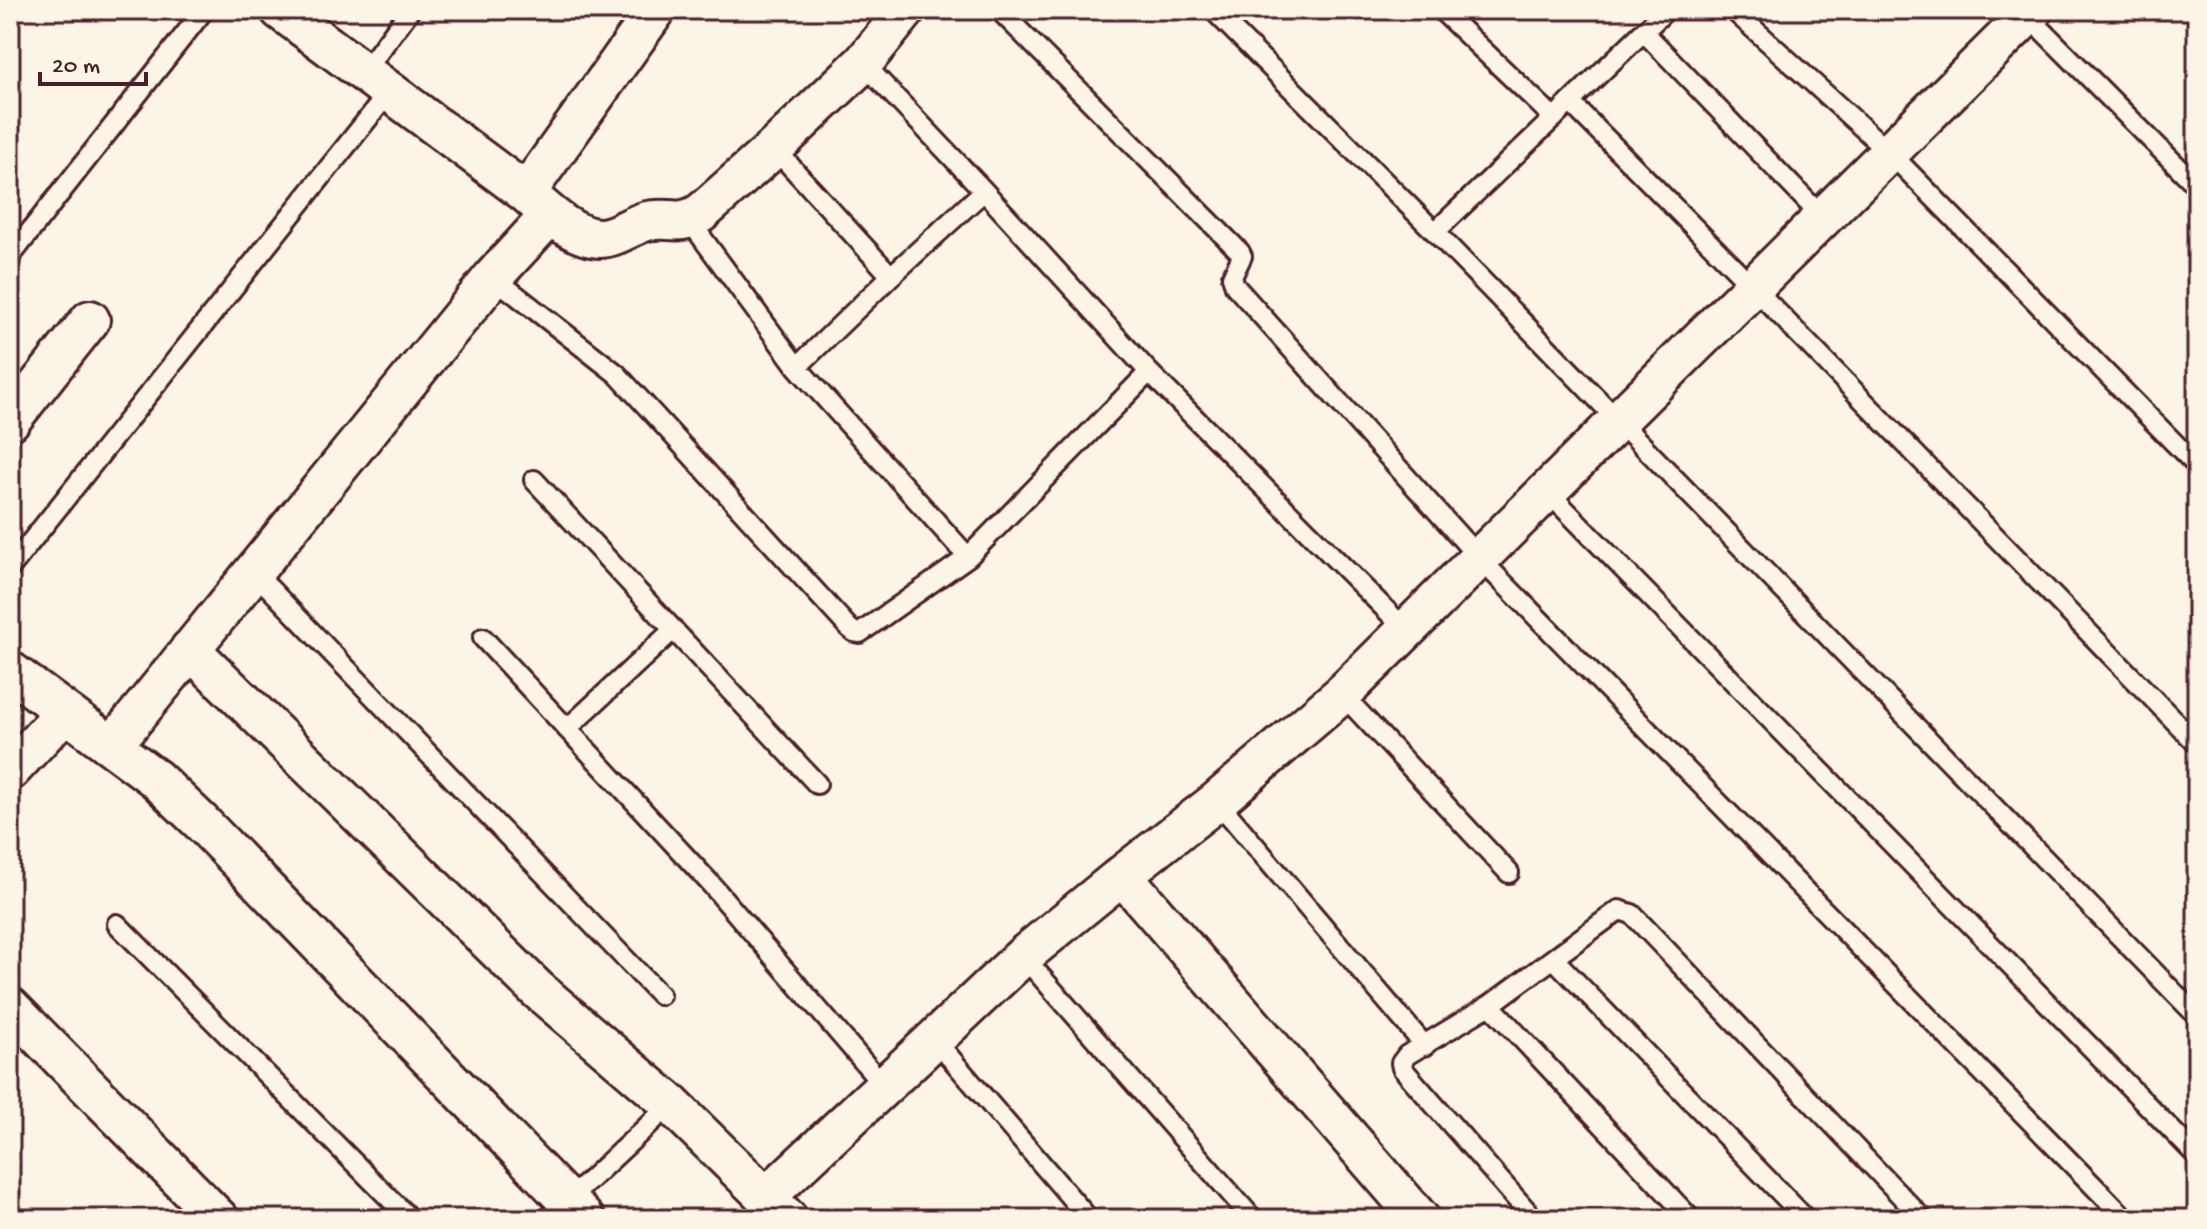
<svg xmlns="http://www.w3.org/2000/svg" width="2207" height="1229" font-family="'Gochi Hand',sans-serif">
<rect width="100%" height="100%" fill="#fcf5e5"/>
<filter id="ink" filterUnits="userSpaceOnUse"><feTurbulence type="fractalNoise" baseFrequency=".0125" numOctaves="2"/><feDisplacementMap in="SourceGraphic" scale="16" xChannelSelector="R" yChannelSelector="G"/><feConvolveMatrix kernelMatrix="1 2 1 2 8 2 1 2 1" color-interpolation-filters="sRGB"/></filter>
<g filter="url(#ink)">
<g fill="none" stroke-linecap="round" stroke-linejoin="round">
<defs>
<path id="lane" d="M999 10 1240 252 1242 256 1232 277 1235 286 1479 558 2126 1219
M1213 10 1435 232 2197 1016
M1441 10 1554 118
M1733 10 1889 152 2197 466
M2024 12 2197 186
M1644 32 1823 218
M863 63 984 191 1149 372 1406 630
M364 72 410 10
M1570 102 1753 287 2197 744
M774 148 891 276
M689 220 797 367 968 557
M1435 232 1666 10
M10 257 204 10
M493 277 617 374 849 628 854 632 860 633 968 557 1149 372
M797 367 891 276 984 191
M534 480 817 784
M1547 491 2197 1156
M10 568 390 91
M253 571 660 995
M483 638 710 883 885 1087
M1342 694 1509 873
M567 729 673 630
M1217 801 1425 1046
M117 924 410 1219
M1023 956 1253 1219
M1554 959 1806 1219
M1490 1005 1691 1219
M935 1040 1089 1219
M548 1219 671 1104
M1534 1219 1402 1068 1401 1063 1407 1055 1490 1005 1619 910 1632 914 1923 1219"/>
<path id="street" d="M280 10 526 193C544 209 573 238 600 238 616 238 631 225 647 221 669 216 678 227 701 213L774 148 863 63 906 10
M526 193 656 10
M10 421 90 320
M190 649 538 990 671 1104 788 1219
M10 671 156 779 201 822 585 1219
M112 746 493 277 550 215
M10 771 65 712
M1122 875 1420 1219
M10 1007 219 1219
M766 1197 1023 956 1122 875 1217 801 1342 694 2033 10"/>
</defs>
<use href="#lane" stroke="#4a1f2b" stroke-width="24"/>
<use href="#street" stroke="#4a1f2b" stroke-width="44"/>
<use href="#lane" stroke="#fcf5e5" stroke-width="18"/>
<use href="#street" stroke="#fcf5e5" stroke-width="38"/>
</g>
</g>
<rect width="2207" height="1229" fill="none" stroke="#fcf5e5" stroke-width="40"/>
<rect x="20" y="20" width="2167" height="1189" fill="none" stroke="#4a1f2b" stroke-width="3" filter="url(#ink)"/>
<path d="M40 72v12h106v-12" fill="none" stroke="#4a1f2b" stroke-width="4"/>
<text x="52" y="72" font-size="24" fill="#4a1f2b" stroke="#fcf5e5" stroke-width="6" paint-order="stroke">20 m</text>
</svg>
